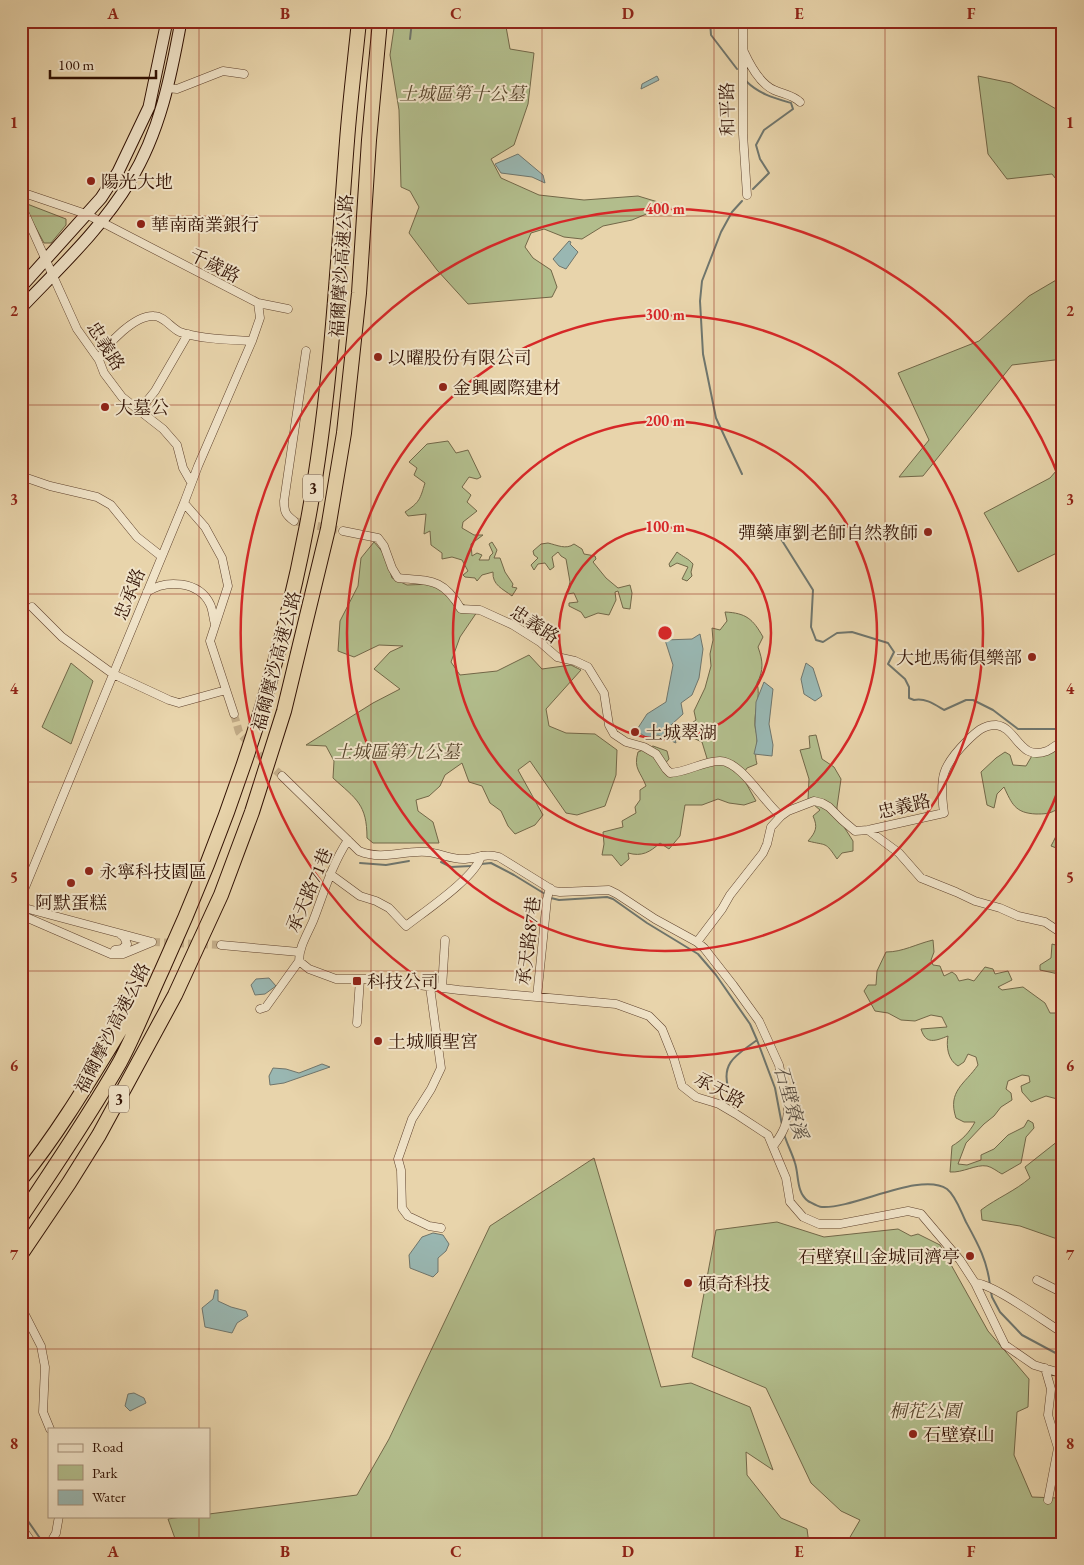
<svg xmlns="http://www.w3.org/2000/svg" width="1084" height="1565" font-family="'EB Garamond','Noto Serif TC',serif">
<rect width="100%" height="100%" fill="#e8d4ab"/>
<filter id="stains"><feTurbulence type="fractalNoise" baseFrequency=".004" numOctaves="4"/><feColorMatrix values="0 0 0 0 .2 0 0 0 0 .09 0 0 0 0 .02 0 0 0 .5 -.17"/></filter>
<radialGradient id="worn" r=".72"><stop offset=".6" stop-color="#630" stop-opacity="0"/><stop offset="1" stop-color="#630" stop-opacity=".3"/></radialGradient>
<path fill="#b2bd8c" stroke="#726748" d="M395 21H505L510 49 534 53 528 104 514 145 491 159 501 178 539 195 584 200 638 196 668 205 632 220 603 226 582 239 564 237 544 229 531 233 525 247 533 258 551 270 557 287 552 297 468 304 437 270 409 233 419 207 410 191 401 187 399 110 390 55Z
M978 76 1011 83 1063 113V188L1052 174 1007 179 988 154Z
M22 202 66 219V225L51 243H44Z
M1063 276V359L1012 365 923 476 899 477 929 440 898 373 979 341 1029 296Z
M448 441 456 453 468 450 481 477 477 479 469 477 462 487 471 495 467 502 477 511 463 522 462 528 474 535H483L471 544 472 556 477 553 482 555 479 560H489L490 556 493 553 489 544 492 542 497 550 494 558H500L505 572 513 584 512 587 517 588 512 596C503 589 492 585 493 572L482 575 477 581 475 578 465 577 463 575 468 571 462 560 452 557 442 559V553L431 545 430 531 424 534 426 514 408 516 405 512C420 502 420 499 425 483L414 475 417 468 409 462 427 444Z
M1063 463V550L1018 572 984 513 1050 478Z
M374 542 385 555 392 578 407 585 433 584 452 598 477 612 460 637 451 662 460 675 497 671 529 655 542 669 571 665 581 670 546 709 549 726 566 733 595 734 617 750 616 775 605 806 577 815 566 813 530 761 518 770 543 815 535 825 515 834 508 826 501 811 490 803 482 786 469 782 462 763 445 775 440 786 429 796 416 800 418 811 433 822 439 843H373L367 838C367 804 356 799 333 778L334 761 326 746 306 745 373 703 400 689 374 669 390 652 403 646 379 645 354 657 338 651 340 621 358 586 361 558Z
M548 543C557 545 566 550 574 544L582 549 584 554 595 556 596 559 593 562 606 578 618 588 630 585 632 593 630 609 623 608 618 591 615 592 616 600 609 615 598 613 585 618 581 612 569 606V603L578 602 574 593 567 594 570 582 566 559 561 556 558 552 552 557 554 567 550 570 545 563 538 564 534 570 531 565 538 558 534 555 533 551 541 544Z
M677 552C683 557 688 558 693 564L691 572 692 576 687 581 682 579 688 567 677 563 670 567 669 564Z
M725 612C746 613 753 619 763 637L758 647C763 661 764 670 757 683 761 697 754 710 755 725 755 730 758 736 757 741 757 751 754 753 757 764L747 768 742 776 756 801 744 805 729 803 718 799 702 805H685L680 836 669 849 660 843C650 852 642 857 628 853L629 859 621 866 612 855H602L604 844 603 832 623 827 622 821 636 813 635 807 640 800V790L646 786C641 772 633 769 638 752L653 746 667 751 669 759 663 766 669 773 709 765 702 742 682 733 688 726 696 720 694 711 705 688 711 666 710 654 713 640 712 628 720 630 727 621Z
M71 663 93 681 71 744 42 727Z
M816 735 822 759 834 767 841 779 837 807V816L853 841V851L842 853 837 859C825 841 827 846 808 841 816 832 818 827 813 816L820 810 808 800 809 779 800 750 810 748 809 736Z
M1063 743V847L1059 849 1051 846C1058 833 1062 825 1056 810 1049 814 1044 814 1036 814 1015 813 1012 804 1004 787L997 794 994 808 987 805 981 772 996 758 1005 752 1010 755 1013 765 1026 766 1033 754Z
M933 940 934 952 931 960 933 965 940 966 944 976 952 972 956 975 959 981 968 979 974 981 985 967 993 969 995 974 1008 971 1012 980 998 987 1002 990 1023 987 1045 1003 1050 1013H1055L1063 1009V1098L1061 1100 1046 1096 1031 1102 1022 1092 1021 1086 1030 1082 1029 1076 1022 1075 1008 1081 1006 1089 1011 1093 1012 1100 1001 1107 994 1116 984 1124 966 1143 958 1164 967 1165 981 1160V1155L994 1149 1008 1135 1024 1127 1028 1120 1033 1123 1034 1128 1026 1137 1021 1163 1002 1174C998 1172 992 1167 987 1166 976 1164 963 1173 950 1172L952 1146C962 1140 969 1133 975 1122H964L956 1118C947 1091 965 1084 978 1065L976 1057 968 1054 964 1062 958 1066C948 1060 946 1047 948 1036 935 1041 926 1045 921 1029L947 1027 942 1017 931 1015 915 1021 901 1020 888 1013 875 1011 864 991 868 985H876L877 971 886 952C903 952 916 944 933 940Z
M1052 944 1063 947V975L1040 970V965L1051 958Z
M1063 1137V1241L1020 1226 982 1220 981 1210C997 1198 1015 1191 1030 1178L1025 1167Z
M594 1158 661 1387 691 1383 750 1407 773 1470 746 1452 747 1475 781 1518 807 1529 809 1544H177L168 1519 188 1516H209V1514L357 1495 389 1439 490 1226Z
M777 1222 824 1237 898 1229 911 1236 918 1234 940 1245 988 1331 1029 1379 1028 1407 1017 1412 1014 1455 1032 1497 1058 1498 1063 1465V1544H846L860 1520 841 1511 811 1483 766 1388 692 1357 716 1230Z"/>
<path fill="#99b7b2" stroke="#6f756c" d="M657 76 659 80 641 89 642 84Z
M518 154 543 175 545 183 532 177 501 173 495 164Z
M569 241 571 242 570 244 578 252 566 269 559 266 553 259Z
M700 634 703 649 699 678 692 695 681 703 683 714 671 725 676 743 658 735 648 738 636 731 647 714 666 702 673 665 665 640 692 639Z
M806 663 813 668 822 696 815 701 804 694 801 679Z
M764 682 773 689 769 724 773 745 772 756 754 754 757 741 755 725 756 702Z
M269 978 276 986 265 994 255 995 251 985 256 979Z
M322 1064 330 1067 284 1083 270 1085 269 1076 273 1068 286 1069 299 1073Z
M433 1233 443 1235 449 1244 446 1251 438 1258V1272L433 1277 410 1268 409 1255 422 1237Z
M215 1290H218V1301L231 1307 246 1311 248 1316 237 1323 232 1333 205 1327 202 1308 213 1299Z
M134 1393 144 1398 146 1403 130 1411 125 1406 128 1394Z"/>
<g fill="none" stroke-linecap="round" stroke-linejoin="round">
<path stroke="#6f756c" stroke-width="2" d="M710 21 711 35 737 69
M410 39 412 21
M746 81C759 94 774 98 791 103L793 109 764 130 756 145 760 159 769 173 753 189
M742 201 732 212 721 232 702 281 700 301 703 354 716 418 742 474
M776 531 813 590 811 627 816 640 823 642 837 633 852 632 888 643 894 652 888 664 905 679 909 687V698L914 700C926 698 934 704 944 710L966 700H973L993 710 1018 729H1063
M441 862 451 867 471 866
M360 863 386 865 409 861
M481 864 491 863 514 875 545 894
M551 898 559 900 607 897 613 899 647 923 698 954 716 975 750 1024 757 1040 775 1088 782 1125
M728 1087C721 1061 739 1054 757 1040
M784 1134C787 1144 792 1153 795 1163 799 1175 796 1192 808 1201 812 1203 818 1207 822 1207 854 1209 921 1171 947 1189 956 1196 961 1212 966 1222 978 1244 987 1260 990 1285
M991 1292 992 1297 1000 1312 1022 1335 1063 1357
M21 1511 44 1544"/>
<path stroke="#c3ad89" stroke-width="8" stroke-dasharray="8 4" stroke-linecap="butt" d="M294 521 343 531
M234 714 239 732 260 756 282 776
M152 942 221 945"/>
<defs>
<path id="minor" d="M743 21V134L747 195
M744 52C750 65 760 84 774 90 783 94 793 95 800 102
M167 88 177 89 223 71 244 74
M21 192 86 214 258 303 288 309
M21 205 77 329 99 360 104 373 122 397 163 429 177 445 183 468 191 482
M99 360C107 343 135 315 154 316 164 316 171 328 180 332 198 339 232 340 252 341
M139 411 155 391 188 334
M21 476 50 486 97 497 111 505 137 537 161 556
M184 503 205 527 222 558 228 586 210 641 234 714
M294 521C286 515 284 512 284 501L306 351
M343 531 378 538 384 546 392 568 398 578C430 581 443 578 461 609L480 610 513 625 540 642 557 657 575 661 588 667 604 693 609 725 614 734 626 742 644 747 656 754 666 769 670 773C688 772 703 761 720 761 741 761 765 804 781 816
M147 592C166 579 199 581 210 604 213 610 213 618 215 624
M32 607 62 637 113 674 169 700 179 703 226 690
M282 776 359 851C383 861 403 850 427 852 440 853 452 860 465 859 478 858 486 853 499 857L554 891 560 892 609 890 617 894 655 919 697 942 704 948 733 985 759 1021 779 1065 788 1107C788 1123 783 1133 774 1145
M868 830 899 853 921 878 956 892 975 901 1000 908 1018 916 1045 922 1063 934
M348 840C331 866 324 893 313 921 307 935 299 947 299 961L309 969 336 979H369L459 990 616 1004 649 1016 662 1029 674 1059 682 1086 696 1097 719 1104 736 1114 768 1135 786 1178 790 1202 803 1217 819 1224H840L908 1211 921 1214 960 1260 975 1283 1005 1345 1034 1365 1057 1372 1063 1379
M330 874 360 896 376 901 389 908 406 926C425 911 476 877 481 856
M21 897 184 503 198 466 252 341 260 318 258 303
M21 907 152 942
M21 915 111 954H123L152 942
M697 942 722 909 730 895 763 853 767 844 771 827 781 816 788 811 814 801 822 803 829 807 842 820 855 831 868 830 944 813C939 777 942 766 967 741 976 732 983 725 996 725 1017 727 1019 762 1047 751 1052 749 1057 744 1063 741
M221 945 299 952
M115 950 122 949 127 944 124 937 120 934
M430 987 441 1068 431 1089 412 1119 398 1159 401 1170 402 1208 408 1216 429 1226 441 1228
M442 988 445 940
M537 997 547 899 550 888
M260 1009 266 1007 299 961
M357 1023 360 979
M1037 1280 1063 1293
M975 1283C992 1283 1045 1322 1063 1333
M21 1307 41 1346 45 1367 43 1412 50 1429
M1045 1368 1051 1389 1048 1415 1058 1448 1048 1500
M21 1527 33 1544
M50 1544 56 1533 59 1516"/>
<path id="secondary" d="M21 287 101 198 118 172 149 107 167 21
M21 308C59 268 102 228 130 181 160 132 171 76 181 21"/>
<path id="motorway" d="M21 1179C68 1121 103 1056 143 993
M21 1217C55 1166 90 1115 120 1062 136 1032 148 1000 162 970 227 828 278 678 307 525 331 399 337 269 347 141 350 101 355 61 359 21
M21 1254 69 1183 99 1135 175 995 221 895 252 812 284 711 328 529 344 433 359 293 369 140 380 21"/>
</defs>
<use href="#minor" stroke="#5f422d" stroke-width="9"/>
<use href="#secondary" stroke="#311103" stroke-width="13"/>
<use href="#motorway" stroke="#311103" stroke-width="16"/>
<use href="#minor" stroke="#f0e3c8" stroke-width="8"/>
<use href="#secondary" stroke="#f0e3c8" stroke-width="11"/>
<use href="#motorway" stroke="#e8d4ab" stroke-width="14"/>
</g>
<path fill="none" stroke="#8f2418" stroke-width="1" stroke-opacity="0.55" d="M199 21V1429M371 21V1544M542 21V1544M714 21V1544M885 21V1544M21 216H1063M21 405H1063M21 594H1063M21 782H1063M21 971H1063M21 1160H1063M21 1349H1063M199 1516V1544"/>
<g fill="none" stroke="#d62828" stroke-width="2.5">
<circle cx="665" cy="633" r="106"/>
<circle cx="665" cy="633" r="212"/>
<circle cx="665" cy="633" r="318"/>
<path d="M1062 781A424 424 0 1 1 1062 485"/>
</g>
<g fill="#8f2418" stroke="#f0e3c8" stroke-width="2">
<circle cx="91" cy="181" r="5"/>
<circle cx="141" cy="224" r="5"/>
<circle cx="378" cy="357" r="5"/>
<circle cx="443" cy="387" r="5"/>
<circle cx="105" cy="407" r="5"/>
<circle cx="928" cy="532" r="5"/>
<circle cx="1032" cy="657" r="5"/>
<circle cx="635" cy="732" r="5"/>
<circle cx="89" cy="871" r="5"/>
<circle cx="71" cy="883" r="5"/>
<rect x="352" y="976" width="10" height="10" rx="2.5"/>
<circle cx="378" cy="1041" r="5"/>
<circle cx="970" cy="1256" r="5"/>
<circle cx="688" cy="1283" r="5"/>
<circle cx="913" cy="1434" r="5"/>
</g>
<g text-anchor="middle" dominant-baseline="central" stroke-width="4" stroke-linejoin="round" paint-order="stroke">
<g fill="#f0e3c8" stroke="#6a503e" stroke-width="1">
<rect x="303" y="474.5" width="20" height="27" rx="4"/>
<rect x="109" y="1085.5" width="20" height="27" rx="4"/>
</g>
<g font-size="16" font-weight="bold" fill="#311103">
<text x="313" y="488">3</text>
<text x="119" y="1099">3</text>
</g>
<g font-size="18" font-style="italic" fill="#58452c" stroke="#f0e3c8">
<text x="462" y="93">土城區第十公墓</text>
<text x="397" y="751">土城區第九公墓</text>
<text x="925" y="1410">桐花公園</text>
</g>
<g font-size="18" fill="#311103" stroke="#f0e3c8">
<text transform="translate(727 109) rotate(-91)">和平路</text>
<text transform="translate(215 265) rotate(27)">千歲路</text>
<text transform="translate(341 266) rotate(-86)">福爾摩沙高速公路</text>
<text transform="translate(106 346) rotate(58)">忠義路</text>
<text transform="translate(129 594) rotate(-68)">忠承路</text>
<text transform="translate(535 624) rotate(33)">忠義路</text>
<text transform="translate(276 661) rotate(-75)">福爾摩沙高速公路</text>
<text transform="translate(904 806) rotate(-13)">忠義路</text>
<text transform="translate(309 890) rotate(-67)">承天路71巷</text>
<text transform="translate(528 941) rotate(-83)">承天路87巷</text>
<text transform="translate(112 1028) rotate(-63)">福爾摩沙高速公路</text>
<text transform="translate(720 1090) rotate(28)">承天路</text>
</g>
<g font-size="18" fill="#311103" stroke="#f0e3c8" text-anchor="start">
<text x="101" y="181">陽光大地</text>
<text x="151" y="224">華南商業銀行</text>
<text x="388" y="357">以曜股份有限公司</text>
<text x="453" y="387">金興國際建材</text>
<text x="115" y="407">大墓公</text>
<text x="918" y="532" text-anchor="end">彈藥庫劉老師自然教師</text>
<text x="1022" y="657" text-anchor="end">大地馬術俱樂部</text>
<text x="645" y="732">土城翠湖</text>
<text x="99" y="871">永寧科技園區</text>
<text x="71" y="902" text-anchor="middle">阿默蛋糕</text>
<text x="367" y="981">科技公司</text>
<text x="388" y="1041">土城順聖宮</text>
<text x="960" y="1256" text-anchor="end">石壁寮山金城同濟亭</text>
<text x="698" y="1283">碩奇科技</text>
<text x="923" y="1434">石壁寮山</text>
</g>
<g font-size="19" font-style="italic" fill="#554b40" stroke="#f0e3c8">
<text transform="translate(791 1102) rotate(74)">石壁寮溪</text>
</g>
</g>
<circle cx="665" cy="633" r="8" fill="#d62828" stroke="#f0e3c8" stroke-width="2.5"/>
<g font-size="15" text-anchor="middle" font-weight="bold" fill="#d62828" stroke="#f0e3c8" stroke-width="4" stroke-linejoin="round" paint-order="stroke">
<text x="665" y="214">400 m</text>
<text x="665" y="320">300 m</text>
<text x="665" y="426">200 m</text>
<text x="665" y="532">100 m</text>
</g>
<rect width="1084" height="1565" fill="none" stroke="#e8d4ab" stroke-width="55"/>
<rect x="48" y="1428" width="162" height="90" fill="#f0e3c8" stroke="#a48f79"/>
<rect x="58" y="1444" width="25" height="8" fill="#f0e3c8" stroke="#a48f79"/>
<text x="92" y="1452" font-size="15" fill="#311103">Road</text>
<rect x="58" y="1465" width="25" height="15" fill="#b2bd8c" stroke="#a48f79"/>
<text x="92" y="1478" font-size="15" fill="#311103">Park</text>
<rect x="58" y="1490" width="25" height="15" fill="#99b7b2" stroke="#a48f79"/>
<text x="92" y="1502" font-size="15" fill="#311103">Water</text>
<path d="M50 70v8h106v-8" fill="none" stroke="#311103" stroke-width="2.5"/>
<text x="58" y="70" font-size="15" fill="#311103" stroke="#f0e3c8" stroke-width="4" paint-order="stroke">100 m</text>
<rect x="28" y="28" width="1028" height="1510" fill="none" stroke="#8f2418" stroke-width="2"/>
<g font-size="16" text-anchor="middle" font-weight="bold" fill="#8f2418">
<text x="113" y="19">A</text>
<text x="285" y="19">B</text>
<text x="456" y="19">C</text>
<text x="628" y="19">D</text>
<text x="799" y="19">E</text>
<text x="971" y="19">F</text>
<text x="14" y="128">1</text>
<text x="1070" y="128">1</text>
<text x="14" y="316">2</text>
<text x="1070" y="316">2</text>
<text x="14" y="505">3</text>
<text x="1070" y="505">3</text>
<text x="14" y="694">4</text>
<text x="1070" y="694">4</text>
<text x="14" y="883">5</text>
<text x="1070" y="883">5</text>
<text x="14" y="1071">6</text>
<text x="1070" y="1071">6</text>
<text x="14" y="1260">7</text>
<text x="1070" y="1260">7</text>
<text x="14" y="1449">8</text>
<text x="1070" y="1449">8</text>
<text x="113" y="1557">A</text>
<text x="285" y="1557">B</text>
<text x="456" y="1557">C</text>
<text x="628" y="1557">D</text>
<text x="799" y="1557">E</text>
<text x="971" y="1557">F</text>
</g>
<rect width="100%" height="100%" filter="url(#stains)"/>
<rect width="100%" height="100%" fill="url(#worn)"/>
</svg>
